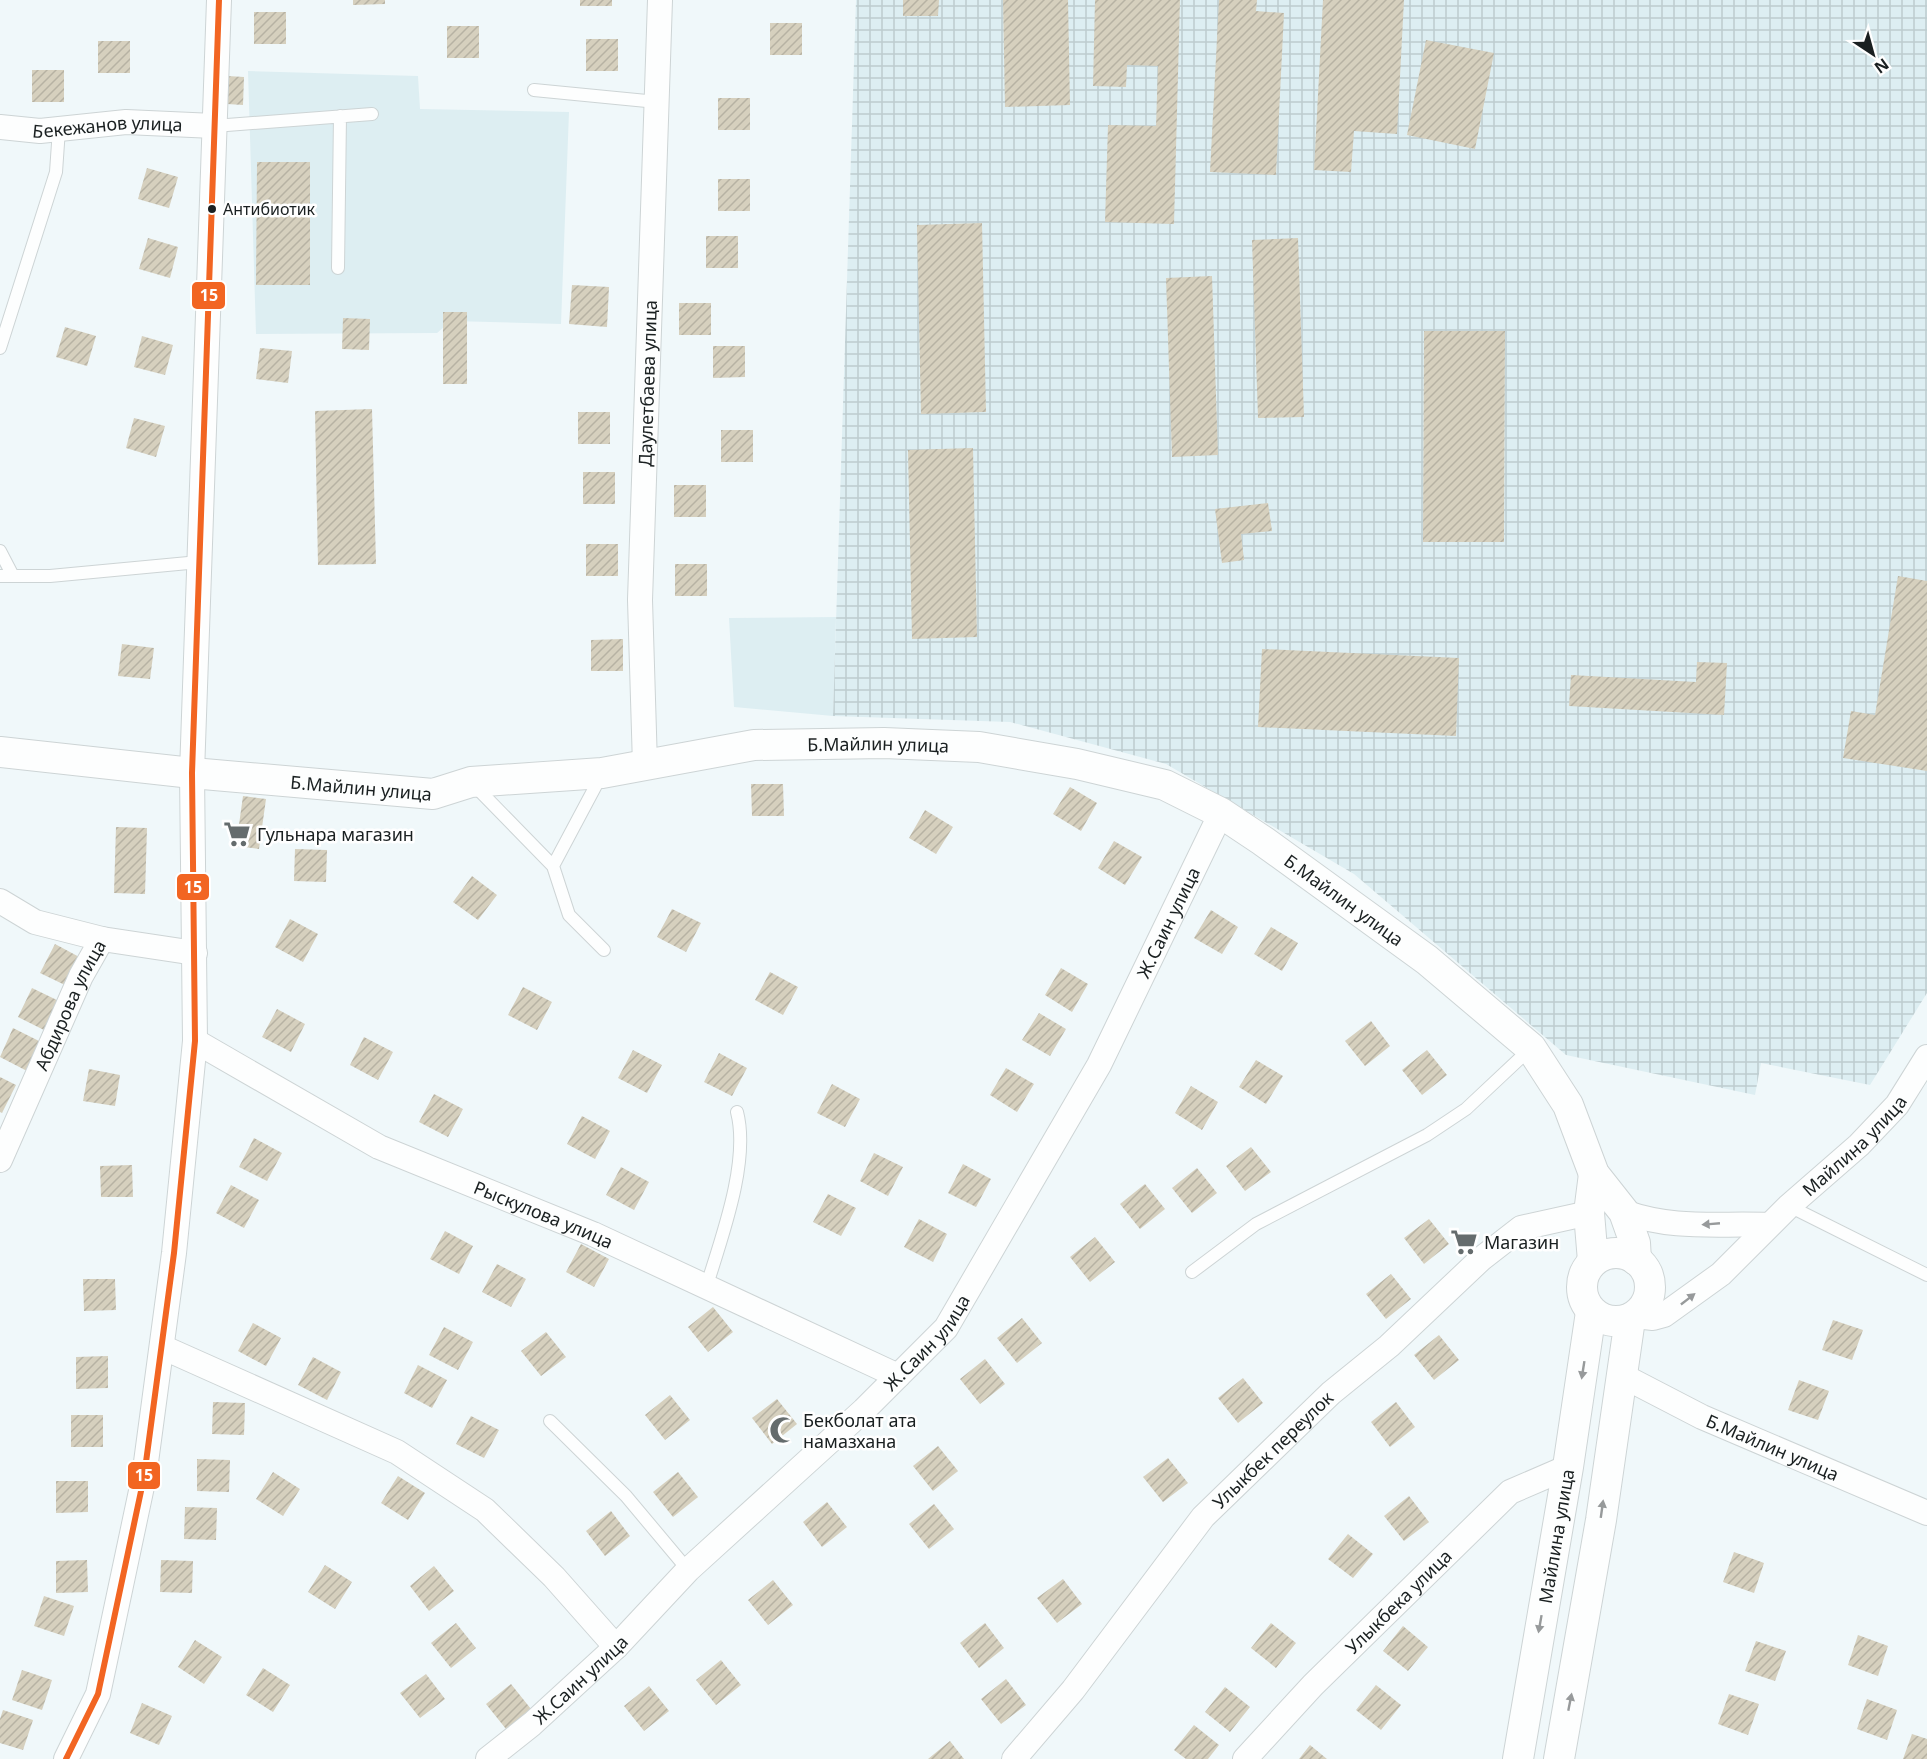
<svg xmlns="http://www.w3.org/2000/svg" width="1927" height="1759" font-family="'Noto Sans',sans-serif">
<defs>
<pattern id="industrial-grid" width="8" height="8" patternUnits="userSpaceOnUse" patternTransform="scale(1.5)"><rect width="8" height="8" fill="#ddeef2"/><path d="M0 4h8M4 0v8" fill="none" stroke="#bdcccf"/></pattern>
<pattern id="building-hatch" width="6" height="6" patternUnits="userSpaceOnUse" patternTransform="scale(1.5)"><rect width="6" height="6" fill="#d6d0be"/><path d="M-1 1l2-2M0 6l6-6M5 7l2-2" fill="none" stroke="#b7b2a3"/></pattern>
</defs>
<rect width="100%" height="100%" fill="#f0f8fa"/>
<path fill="#ddeef2" d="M248 71 418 76 420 109 569 112 561 324 451 321 437 333 256 334Z
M836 617 833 716 734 707 729 618Z"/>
<path fill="url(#industrial-grid)" d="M856 0H1927V993L1870 1085 1761 1063 1755 1095 1566 1055 1354 874 1166 764 1010 722 833 716Z"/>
<path fill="url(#building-hatch)" d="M353 0H385V4L353 5Z
M580 0H612V6H580Z
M903 0H939L938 16H903Z
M1003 0H1068L1070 105 1005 107Z
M1095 0H1180L1174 224 1105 222 1108 125 1156 126 1158 66 1127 65 1126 87 1093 86Z
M1219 0H1257L1256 11 1284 13 1276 175 1210 172Z
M1323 0H1404L1397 134 1354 131 1351 172 1314 170Z
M254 12H286V44H254Z
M770 23H802V55H770Z
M447 26H479V58H447Z
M586 39H618V71H586Z
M1426 40 1494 53 1475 149 1407 135Z
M98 41H130V73H98Z
M32 70H64V102H32Z
M228 76 244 77 243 105 227 104Z
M718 98H750V130H718Z
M257 162H310V285H256Z
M147 168 178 177 169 208 138 199Z
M718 179H750V211H718Z
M982 223 986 412 921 414 917 225Z
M706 236H738V268H706Z
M148 238 178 247 170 278 139 269Z
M1298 238 1304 417 1258 418 1252 240Z
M1212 276 1218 455 1172 457 1166 278Z
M572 285 609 287 607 327 569 324Z
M679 303H711V335H679Z
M443 312H467V384H443Z
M343 318 370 319 369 350 342 349Z
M65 327 96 336 87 366 56 357Z
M1424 331H1505L1504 542H1423Z
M142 336 173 345 165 375 134 367Z
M713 346H745V377L713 378Z
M260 348 292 351 288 383 256 379Z
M372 409 376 564 318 565 315 411Z
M578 412H610V444H578Z
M134 418 165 426 156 457 126 448Z
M721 430H753V462H721Z
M973 448 977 637 912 639 908 450Z
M583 472H615V504H583Z
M674 485H706V517H674Z
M1268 503 1272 531 1241 534 1244 560 1222 563 1215 509Z
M586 544H618V576H586Z
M675 564H707V596H675Z
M1898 576 1927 581V771L1843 758 1851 711 1875 715Z
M623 639V671H591V640Z
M122 644 154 648 150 679 118 676Z
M1262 649 1459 658 1456 736 1258 727Z
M1697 662 1727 663 1724 715 1569 706 1571 675 1696 682Z
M751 784H783L784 816H752Z
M1070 787 1097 803 1081 831 1053 814Z
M243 796 266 799 259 849 236 846Z
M925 810 953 827 936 854 909 838Z
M116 827 147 828 145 894 114 893Z
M1114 841 1142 857 1125 885 1098 868Z
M295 849 327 850 326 882 294 881Z
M472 876 497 895 478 920 453 902Z
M672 909 701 923 686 952 657 937Z
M1211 910 1238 927 1222 954 1194 938Z
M290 919 318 934 303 962 275 947Z
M1271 927 1298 943 1282 971 1254 954Z
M55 944 83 959 69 987 40 973Z
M1061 968 1088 984 1072 1012 1045 995Z
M770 972 798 987 783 1015 755 1000Z
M523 987 552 1002 537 1030 508 1015Z
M32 988 61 1002 46 1031 18 1017Z
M277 1009 305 1024 291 1052 262 1037Z
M1039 1013 1066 1029 1050 1056 1022 1040Z
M1371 1021 1390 1046 1365 1066 1345 1041Z
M13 1028 41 1042 27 1071 0 1057Z
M364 1037 393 1052 378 1080 350 1065Z
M633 1050 662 1065 647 1093 618 1078Z
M1427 1050 1447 1075 1422 1095 1402 1070Z
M719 1053 747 1068 732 1096 704 1082Z
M1256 1060 1283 1076 1266 1104 1239 1087Z
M1006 1068 1034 1084 1017 1112 990 1095Z
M89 1069 120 1075 115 1106 83 1101Z
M0 1077 16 1085 2 1113 0 1112Z
M832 1084 860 1099 845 1127 817 1113Z
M1191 1086 1218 1102 1202 1130 1175 1113Z
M434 1094 463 1109 448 1137 419 1122Z
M582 1116 610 1131 595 1159 567 1144Z
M254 1138 282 1153 267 1181 239 1167Z
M1251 1147 1271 1172 1245 1191 1226 1166Z
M874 1153 903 1167 888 1196 860 1181Z
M963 1164 991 1179 976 1207 948 1193Z
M132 1165 133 1197H101L100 1166Z
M621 1167 649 1182 634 1210 606 1195Z
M1197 1168 1217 1193 1192 1213 1172 1188Z
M1145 1184 1165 1209 1140 1229 1120 1204Z
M231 1185 259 1200 244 1228 216 1213Z
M828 1194 856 1208 841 1236 813 1222Z
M919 1219 947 1234 933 1262 904 1247Z
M1429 1219 1449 1244 1424 1264 1404 1238Z
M445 1231 473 1246 459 1274 430 1259Z
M1095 1237 1115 1262 1090 1282 1070 1257Z
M581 1244 609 1259 594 1287 566 1272Z
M497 1264 526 1279 511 1307 482 1292Z
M1391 1274 1411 1299 1386 1319 1366 1294Z
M83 1279H115L116 1310 84 1311Z
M713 1307 733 1332 708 1352 688 1327Z
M1022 1318 1042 1343 1017 1363 997 1338Z
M1833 1320 1863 1330 1852 1360 1822 1350Z
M253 1323 281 1338 266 1366 238 1351Z
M444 1327 473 1342 458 1370 429 1355Z
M546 1332 566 1357 541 1376 521 1351Z
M1439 1335 1459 1360 1434 1380 1414 1355Z
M108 1356V1388L76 1389V1357Z
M313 1357 341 1372 327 1400 298 1385Z
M985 1359 1005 1384 980 1404 960 1379Z
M418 1365 447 1380 432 1408 404 1393Z
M1243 1378 1263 1403 1238 1423 1218 1398Z
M1799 1380 1829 1391 1818 1420 1788 1410Z
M670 1395 690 1420 665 1440 645 1415Z
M777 1399 797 1424 772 1444 752 1418Z
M213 1402 245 1403 244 1435 212 1434Z
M1396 1402 1415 1427 1390 1447 1371 1422Z
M71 1415H103V1447H71Z
M471 1416 499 1430 484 1458 456 1444Z
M938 1446 958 1471 933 1491 913 1466Z
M1168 1458 1188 1483 1163 1502 1143 1477Z
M197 1459 230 1460 229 1492 197 1491Z
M273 1472 300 1489 283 1516 256 1499Z
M678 1472 698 1497 673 1517 653 1492Z
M398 1476 425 1493 408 1520 381 1503Z
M56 1481H88V1512L56 1513Z
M1409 1496 1429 1522 1404 1541 1384 1516Z
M827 1502 847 1527 822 1547 803 1522Z
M934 1504 954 1529 929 1549 909 1524Z
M185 1507 217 1508 216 1540 184 1539Z
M611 1511 630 1536 605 1556 586 1531Z
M1348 1534 1373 1554 1353 1578 1328 1559Z
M1734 1552 1764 1563 1754 1593 1723 1582Z
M87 1560 88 1592 56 1593V1561Z
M161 1560 193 1561 192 1593 160 1592Z
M325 1565 352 1582 335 1609 308 1592Z
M434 1566 454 1591 429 1611 410 1586Z
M1063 1579 1082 1604 1057 1623 1037 1598Z
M773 1580 793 1605 768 1625 748 1600Z
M44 1596 74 1606 64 1636 34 1626Z
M456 1623 476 1648 451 1668 431 1643Z
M985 1623 1004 1648 979 1668 960 1643Z
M1271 1623 1296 1643 1276 1668 1251 1648Z
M1403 1626 1428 1647 1408 1671 1383 1651Z
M1858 1635 1888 1646 1878 1676 1848 1665Z
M195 1640 222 1657 204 1684 178 1667Z
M1756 1641 1786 1651 1775 1681 1745 1671Z
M721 1660 741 1685 716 1705 696 1680Z
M263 1668 290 1685 273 1712 246 1695Z
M22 1670 52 1680 42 1710 12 1700Z
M426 1674 445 1699 420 1718 400 1693Z
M1006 1679 1026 1705 1001 1724 981 1699Z
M511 1684 531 1709 506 1729 486 1704Z
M1376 1685 1401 1705 1381 1730 1356 1710Z
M649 1686 669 1711 644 1731 624 1706Z
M1225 1687 1250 1707 1230 1732 1205 1712Z
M1729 1694 1759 1704 1748 1735 1718 1724Z
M1867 1699 1897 1710 1887 1740 1857 1729Z
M142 1703 172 1716 159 1745 130 1733Z
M3 1710 33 1720 23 1750 0 1743V1719Z
M1194 1725 1219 1745 1208 1759H1186L1174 1750Z
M1912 1734 1927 1739V1759H1903Z
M950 1741 964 1759H928Z
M1310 1745 1327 1759H1299Z"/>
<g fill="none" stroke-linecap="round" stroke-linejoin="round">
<defs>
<path id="service" d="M534 90 657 102
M214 126 372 114
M338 268 340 116
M0 348 56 172 59 129
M0 551 13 576
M0 576H50L199 562
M473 784 553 866 569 915 604 950
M553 866 602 774
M1789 1206 1927 1275
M1192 1272 1256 1224 1427 1135 1466 1109 1531 1048
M706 1288C721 1239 750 1162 737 1112
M550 1421 626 1496 688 1570"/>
<g id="minor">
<path id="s1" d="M0 127 40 131 126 122 214 126"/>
<path id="s2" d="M645 765 640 600 660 0"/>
<path d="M0 901 35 922 102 939"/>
<path id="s3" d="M195 1041 379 1147 593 1234 898 1376"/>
<path id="s4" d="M0 1160 81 976 102 939 195 953"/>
<path d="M1624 1212C1675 1230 1716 1223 1769 1225"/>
<path id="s5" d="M1635 1316 1653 1318 1664 1315 1721 1274 1789 1206 1859 1145 1897 1105 1927 1057"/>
<path d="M162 1347 397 1452 485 1510 554 1577 616 1647"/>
<path id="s6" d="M1621 1375 1702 1417 1927 1513"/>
<path d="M66 1759 98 1694 144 1477 174 1253 195 1041 192 773 219 0"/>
<path id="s7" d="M488 1759 532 1724 616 1647 688 1570 864 1410 946 1328 1099 1065 1221 813"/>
<path id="s8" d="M1014 1759 1073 1690 1203 1517 1331 1393 1389 1346 1481 1259 1521 1228 1589 1213"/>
<path id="s9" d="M1245 1759 1313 1685 1510 1492 1568 1467"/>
</g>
<g id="tertiary">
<path id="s10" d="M0 752 192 773 433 794 471 782 602 773 754 745 884 743 979 747 1077 764 1165 785 1221 813 1263 841 1427 960 1531 1048 1568 1105 1594 1174 1624 1212 1635 1243 1636 1260"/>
<circle cx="1616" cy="1287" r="34"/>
<path d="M1593 1261 1589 1213 1594 1174"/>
<path id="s11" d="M1518 1759 1568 1467 1591 1312"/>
<path d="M1559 1759 1601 1520 1630 1319"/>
</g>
</defs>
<use href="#service" stroke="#cdd4d5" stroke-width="14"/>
<use href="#minor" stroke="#cdd4d5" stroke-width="26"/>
<use href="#tertiary" stroke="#cdd4d5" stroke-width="32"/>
<use href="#service" stroke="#fdfefe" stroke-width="12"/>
<use href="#minor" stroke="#fdfefe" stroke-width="24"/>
<use href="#tertiary" stroke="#fdfefe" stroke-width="30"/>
<defs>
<path id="bus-1" d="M66 1759 98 1694 144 1477 174 1253 195 1041 192 773 219 0"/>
</defs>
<use href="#bus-1" stroke="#fff" stroke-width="10"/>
<use href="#bus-1" stroke="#f26522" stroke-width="6"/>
</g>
<defs><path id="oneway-solid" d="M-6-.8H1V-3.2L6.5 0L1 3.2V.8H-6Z" transform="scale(1.5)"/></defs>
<g fill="#979a9b">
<use href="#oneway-solid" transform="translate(1711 1224) rotate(175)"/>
<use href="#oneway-solid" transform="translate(1688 1299) rotate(-38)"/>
<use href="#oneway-solid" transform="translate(1583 1370) rotate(99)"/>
<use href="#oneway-solid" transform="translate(1602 1509) rotate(-82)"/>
<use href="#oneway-solid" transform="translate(1540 1624) rotate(100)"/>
<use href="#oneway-solid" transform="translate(1570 1702) rotate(-79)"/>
</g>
<defs>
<symbol id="supermarket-bare" viewBox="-9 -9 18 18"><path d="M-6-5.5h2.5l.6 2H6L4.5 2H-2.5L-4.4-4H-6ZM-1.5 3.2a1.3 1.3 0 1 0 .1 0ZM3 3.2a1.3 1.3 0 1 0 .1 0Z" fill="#656c6d" stroke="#fff" stroke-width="2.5" paint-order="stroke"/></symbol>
<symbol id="mosque-bare" viewBox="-9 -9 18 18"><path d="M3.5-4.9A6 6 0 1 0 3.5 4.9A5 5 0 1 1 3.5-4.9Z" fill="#656c6d" stroke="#fff" stroke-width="2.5" paint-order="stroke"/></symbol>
</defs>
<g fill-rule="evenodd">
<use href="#supermarket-bare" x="218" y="815" width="38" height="38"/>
<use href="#supermarket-bare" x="1445" y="1223" width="38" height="38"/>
<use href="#mosque-bare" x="764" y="1411" width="38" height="38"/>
</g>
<circle fill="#1a2021" stroke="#fff" stroke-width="2" cx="212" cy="209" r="5"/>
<g text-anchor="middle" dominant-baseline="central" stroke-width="5" stroke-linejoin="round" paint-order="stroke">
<g font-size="16" fill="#1a2021" stroke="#fff" text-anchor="start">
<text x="223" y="209">Антибиотик</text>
</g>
<g font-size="18" fill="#1a2021" stroke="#fff">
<text stroke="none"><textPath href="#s1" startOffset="108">Бекежанов улица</textPath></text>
<text stroke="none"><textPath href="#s2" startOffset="382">Даулетбаева улица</textPath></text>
<text stroke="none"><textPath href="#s10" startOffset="885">Б.Майлин улица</textPath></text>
<text stroke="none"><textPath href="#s10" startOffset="363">Б.Майлин улица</textPath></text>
<text stroke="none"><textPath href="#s10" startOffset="1389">Б.Майлин улица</textPath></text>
<text stroke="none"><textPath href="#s7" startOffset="1092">Ж.Саин улица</textPath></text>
<text stroke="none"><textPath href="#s4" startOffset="170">Абдирова улица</textPath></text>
<text stroke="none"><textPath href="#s5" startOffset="285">Майлина улица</textPath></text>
<text stroke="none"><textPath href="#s3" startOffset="390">Рыскулова улица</textPath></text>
<text stroke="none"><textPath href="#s7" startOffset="606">Ж.Саин улица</textPath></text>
<text stroke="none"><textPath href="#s6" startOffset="168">Б.Майлин улица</textPath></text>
<text stroke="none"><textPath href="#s8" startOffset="404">Улыкбек переулок</textPath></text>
<text stroke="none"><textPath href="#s11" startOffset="226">Майлина улица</textPath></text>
<text stroke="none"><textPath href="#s9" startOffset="220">Улыкбека улица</textPath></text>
<text stroke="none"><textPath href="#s7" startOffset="122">Ж.Саин улица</textPath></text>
</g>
<g font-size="18" fill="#1a2021" stroke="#fff" text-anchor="start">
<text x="257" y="834">Гульнара магазин</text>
<text x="1484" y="1242">Магазин</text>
<text x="803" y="1420">Бекболат ата<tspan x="803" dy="21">намазхана</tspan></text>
</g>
</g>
<g stroke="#fff" stroke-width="2">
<rect x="191" y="281" width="35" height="29" rx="6" fill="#f26522"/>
<rect x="176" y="873" width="34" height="28" rx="6" fill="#f26522"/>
<rect x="127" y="1461" width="34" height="29" rx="6" fill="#f26522"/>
</g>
<g font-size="16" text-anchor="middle" font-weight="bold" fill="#fff">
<text x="209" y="301">15</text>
<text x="193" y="893">15</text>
<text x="144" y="1481">15</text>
</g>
<g transform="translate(1873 54) rotate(144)" stroke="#ffffff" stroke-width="4.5" paint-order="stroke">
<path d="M0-4.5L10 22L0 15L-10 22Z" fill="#1a2021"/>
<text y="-9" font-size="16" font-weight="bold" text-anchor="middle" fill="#1a2021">N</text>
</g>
</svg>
